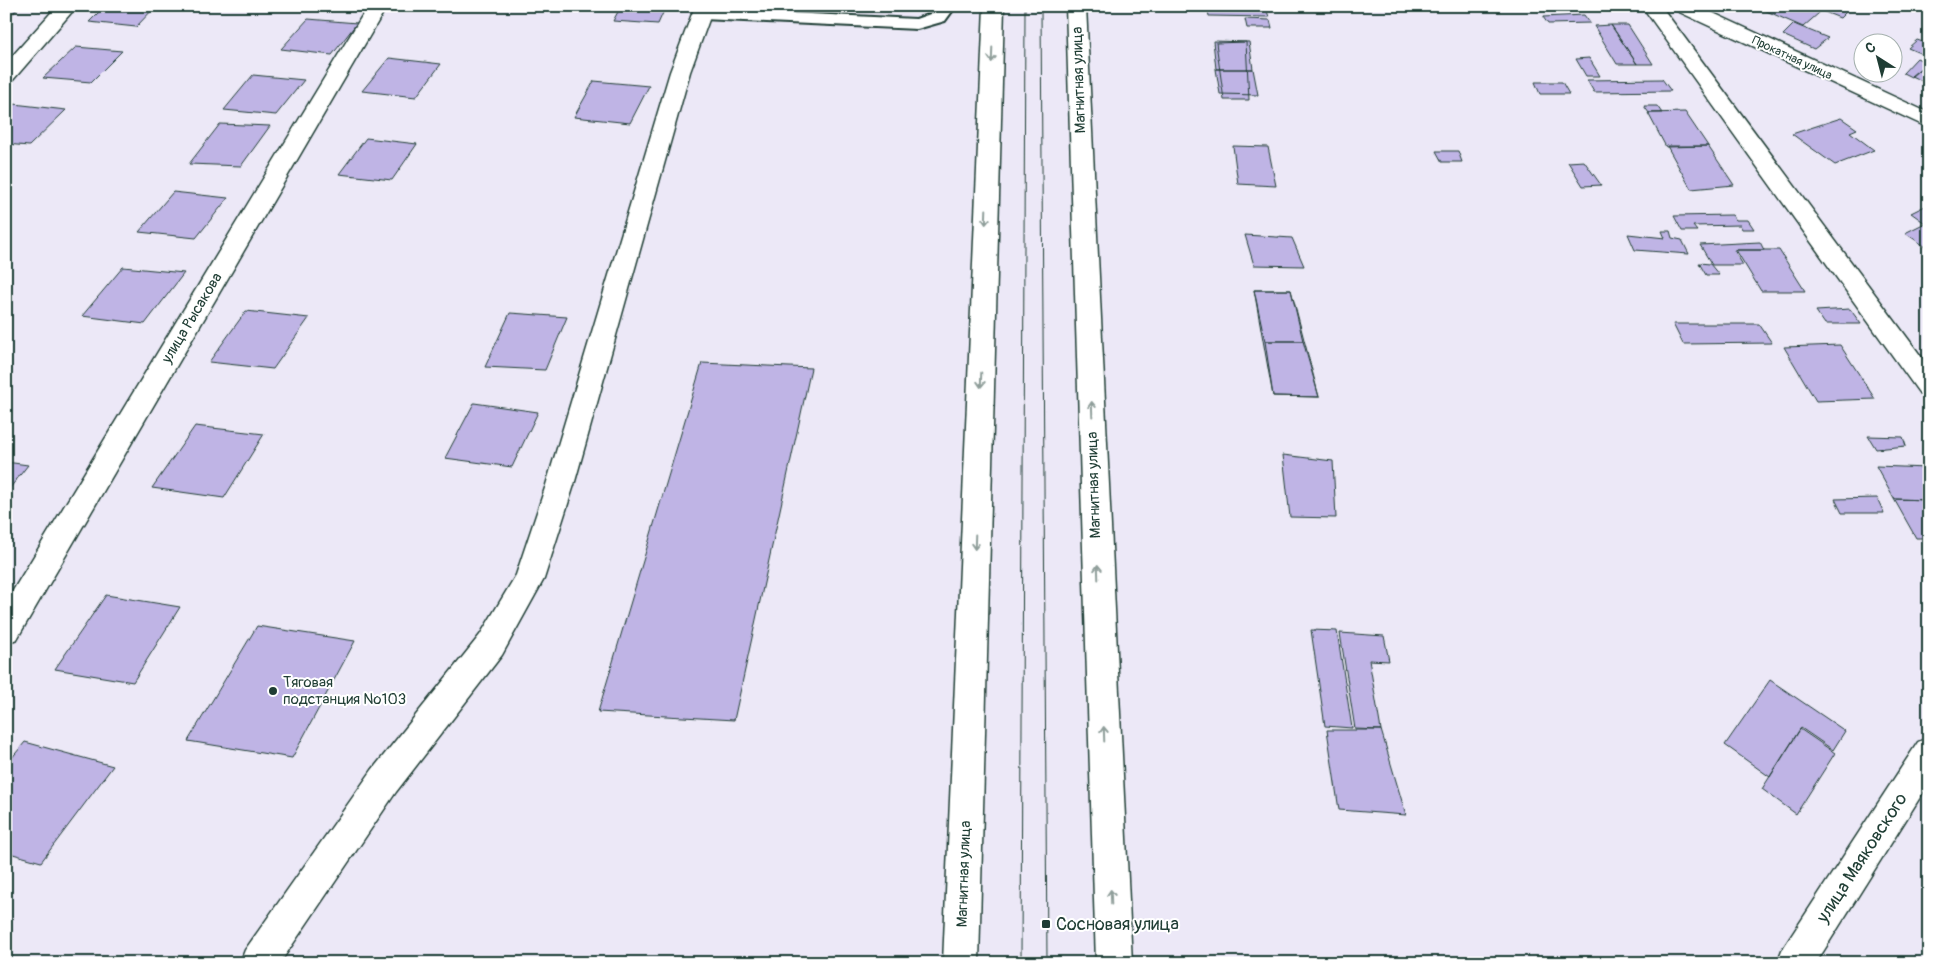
<svg xmlns="http://www.w3.org/2000/svg" width="1935" height="969" font-family="Pangolin,sans-serif">
<rect width="100%" height="100%" fill="#ece8f7"/>
<filter id="ink" filterUnits="userSpaceOnUse"><feTurbulence type="fractalNoise" baseFrequency=".02" numOctaves="2"/><feDisplacementMap in="SourceGraphic" scale="10" xChannelSelector="R" yChannelSelector="G"/><feConvolveMatrix kernelMatrix="1 2 1 2 8 2 1 2 1" color-interpolation-filters="sRGB"/></filter>
<g filter="url(#ink)">
<path fill="#bfb4e5" stroke="#1f3d34" d="M6 6H20L6 21Z
M105 6H156L136 27 89 22Z
M621 6H666L658 24 613 21Z
M1207 6 1266 8 1269 17 1209 16Z
M1755 6H1803L1819 13 1803 27Z
M1828 6H1846L1850 8 1840 18 1822 11Z
M1584 15 1590 23 1548 24 1543 17Z
M308 19 357 23 332 55 281 49Z
M1245 19 1270 20 1272 28H1247Z
M1794 24 1828 38 1814 49 1783 35Z
M1611 25H1628L1653 64H1637Z
M1611 25 1637 64H1617L1594 26Z
M1917 40 1929 44V57L1908 48Z
M1213 41 1249 42 1253 69H1216Z
M1246 42 1249 100H1224L1216 43Z
M76 47 122 51 91 82 43 78Z
M389 58 441 64 416 97 362 91Z
M1589 58 1600 76H1586L1576 59Z
M1917 58 1927 63 1911 77 1903 73Z
M1927 63 1929 64V84L1911 76Z
M1216 69H1253L1258 95 1220 94Z
M253 75 304 80 276 115 224 110Z
M1662 79 1671 91 1594 92 1587 80Z
M594 81 649 86 630 123 574 117Z
M1535 82H1562L1569 94H1540Z
M14 104 66 110 29 146 6 144V114Z
M1644 106H1657L1662 113H1649Z
M1685 112 1708 146 1666 147 1648 113Z
M1841 118 1857 129 1850 132 1874 150 1835 165 1792 134Z
M220 124 270 126 241 166 189 164Z
M366 138 417 144 392 180 339 174Z
M1233 146 1268 147 1276 186 1238 184Z
M1667 146H1708L1734 185 1691 189Z
M1436 151H1458L1462 162H1442Z
M1584 161 1601 185 1583 186 1568 162Z
M173 192 228 198 196 238 139 232Z
M1929 204V249L1905 233 1925 223 1911 213Z
M1732 215 1736 220H1748L1754 229H1742L1740 225 1693 226 1697 231H1682L1674 216Z
M1662 231H1670L1672 238 1682 240 1689 254 1635 250 1628 234 1665 238Z
M1245 235 1292 238 1304 266 1254 265Z
M1760 242 1764 250H1734L1743 265H1712L1700 245Z
M1736 250H1779L1805 291H1761Z
M1699 263 1710 264 1719 275H1706Z
M123 267 184 273 145 324 82 316Z
M1254 290H1291L1303 341H1265Z
M1254 290H1291L1319 397 1273 396Z
M1850 309 1861 324H1825L1816 311Z
M246 311 309 318 273 369 209 362Z
M510 313 567 317 545 370 485 367Z
M1673 324H1759L1772 343 1683 344Z
M1265 341H1303L1319 397 1273 396Z
M1840 345 1875 399 1816 401 1784 347Z
M702 363 811 368 734 720 598 712Z
M474 403 538 412 512 467 445 458Z
M195 426 264 434 224 498 152 488Z
M1868 436 1903 437 1906 446 1876 449Z
M1283 455 1333 461 1336 518 1290 517Z
M6 462 28 465 6 493Z
M1876 466 1927 468 1929 471V500L1894 499Z
M1877 498 1884 513H1842L1835 499Z
M1894 499 1929 500V538H1916Z
M106 595 180 607 133 682 55 669Z
M257 626 355 641 292 758 188 741Z
M1311 630 1337 631 1352 728 1325 726Z
M1340 633 1384 636 1389 661 1369 660 1381 730 1355 729Z
M1770 680 1845 731 1833 750 1801 728 1770 777 1725 745Z
M1800 729 1835 753 1796 814 1762 789Z
M1327 730H1381L1406 815 1339 810Z
M25 742 113 766 41 862 6 852V765Z
M1366 960H1420V963H1366Z
M1420 960H1449V963H1420Z"/>
<g fill="none" stroke-linecap="round" stroke-linejoin="round">
<defs>
<path id="service" d="M939 6H956L945 21 917 29 703 19 697 18 695 14 697 10 703 9 916 19 933 13Z"/>
<path id="minor" d="M57 6H77L13 80 6 82V63Z
M368 6H387L17 639 6 643V602Z
M695 6H714L690 72 574 485 544 579 502 655 396 792 280 963H240L245 950 372 770 480 635 516 575 546 485 670 72Z
M1642 6H1661L1929 367V397L1920 394Z
M1673 6H1698L1929 113V128L1675 10Z"/>
<path id="secondary" d="M1929 737V783L1816 963H1777L1782 950 1918 742Z"/>
<path id="primary" d="M984 6H1004L979 963H943Z
M1066 6H1086L1132 963H1096Z"/>
</defs>
<use href="#service" stroke="#1f3d34" stroke-width="4"/>
<use href="#minor" stroke="#1f3d34" stroke-width="3"/>
<use href="#secondary" stroke="#1f3d34" stroke-width="3"/>
<use href="#primary" stroke="#1f3d34" stroke-width="3"/>
<use href="#service" fill="#fff" fill-rule="evenodd"/>
<use href="#minor" fill="#fff" fill-rule="evenodd"/>
<use href="#secondary" fill="#fff" fill-rule="evenodd"/>
<use href="#primary" fill="#fff" fill-rule="evenodd"/>
<path stroke="#1f3d34" stroke-width="1" d="M1041 6 1047 963
M1021 963 1025 6"/>
</g>
<defs><path id="oneway-shaft" d="M-6 0H5M1.5-3L5.5 0L1.5 3" fill="none" stroke-width="1.6" stroke-linecap="round" stroke-linejoin="round" transform="scale(1.25)"/></defs>
<g stroke="#8f9e9a">
<use href="#oneway-shaft" transform="translate(992 55) rotate(92)"/>
<use href="#oneway-shaft" transform="translate(986 217) rotate(92)"/>
<use href="#oneway-shaft" transform="translate(981 380) rotate(92)"/>
<use href="#oneway-shaft" transform="translate(1092 409) rotate(-92)"/>
<use href="#oneway-shaft" transform="translate(975 542) rotate(92)"/>
<use href="#oneway-shaft" transform="translate(1098 572) rotate(-92)"/>
<use href="#oneway-shaft" transform="translate(1104 734) rotate(-92)"/>
<use href="#oneway-shaft" transform="translate(1111 897) rotate(-92)"/>
</g>
</g>
<g fill="#1f3d34" stroke="#fff" stroke-width="2">
<circle cx="273" cy="691" r="5"/>
<rect x="1041" y="919" width="10" height="10" rx="2.5"/>
</g>
<g text-anchor="middle" dominant-baseline="central" stroke-width="4" stroke-linejoin="round" paint-order="stroke">
<g font-size="12" fill="#1f3d34" stroke="#fff">
<text transform="translate(1792 58) rotate(25)">Прокатная улица</text>
</g>
<g font-size="15" fill="#1f3d34" stroke="#fff">
<text transform="translate(1079 80) rotate(-92)">Магнитная улица</text>
<text transform="translate(192 318) rotate(-59)">улица Рысакова</text>
<text transform="translate(1094 485) rotate(-92)">Магнитная улица</text>
<text transform="translate(964 874) rotate(-88)">Магнитная улица</text>
</g>
<g font-size="15" fill="#1f3d34" stroke="#fff" text-anchor="start">
<text x="283" y="682">Тяговая<tspan x="283" dy="17">подстанция №103</tspan></text>
</g>
<g font-size="18" fill="#1f3d34" stroke="#fff">
<text transform="translate(1862 858) rotate(-57)">улица Маяковского</text>
</g>
<g font-size="18" fill="#1f3d34" stroke="#fff" text-anchor="start">
<text x="1056" y="924">Сосновая улица</text>
</g>
</g>
<rect width="1935" height="969" fill="none" stroke="#fff" stroke-width="25"/>
<rect x="12" y="12" width="1910" height="944" fill="none" stroke="#1f3d34" stroke-width="2" filter="url(#ink)"/>
<g transform="translate(1878 58) rotate(324)"><circle r="24" fill="#ffffff" stroke="#a5b1ae"/>
<path d="M0-4L9 19L0 12L-9 19Z" fill="#1f3d34"/>
<text y="-8" font-size="14" font-weight="bold" text-anchor="middle" fill="#1f3d34">С</text>
</g>
</svg>
